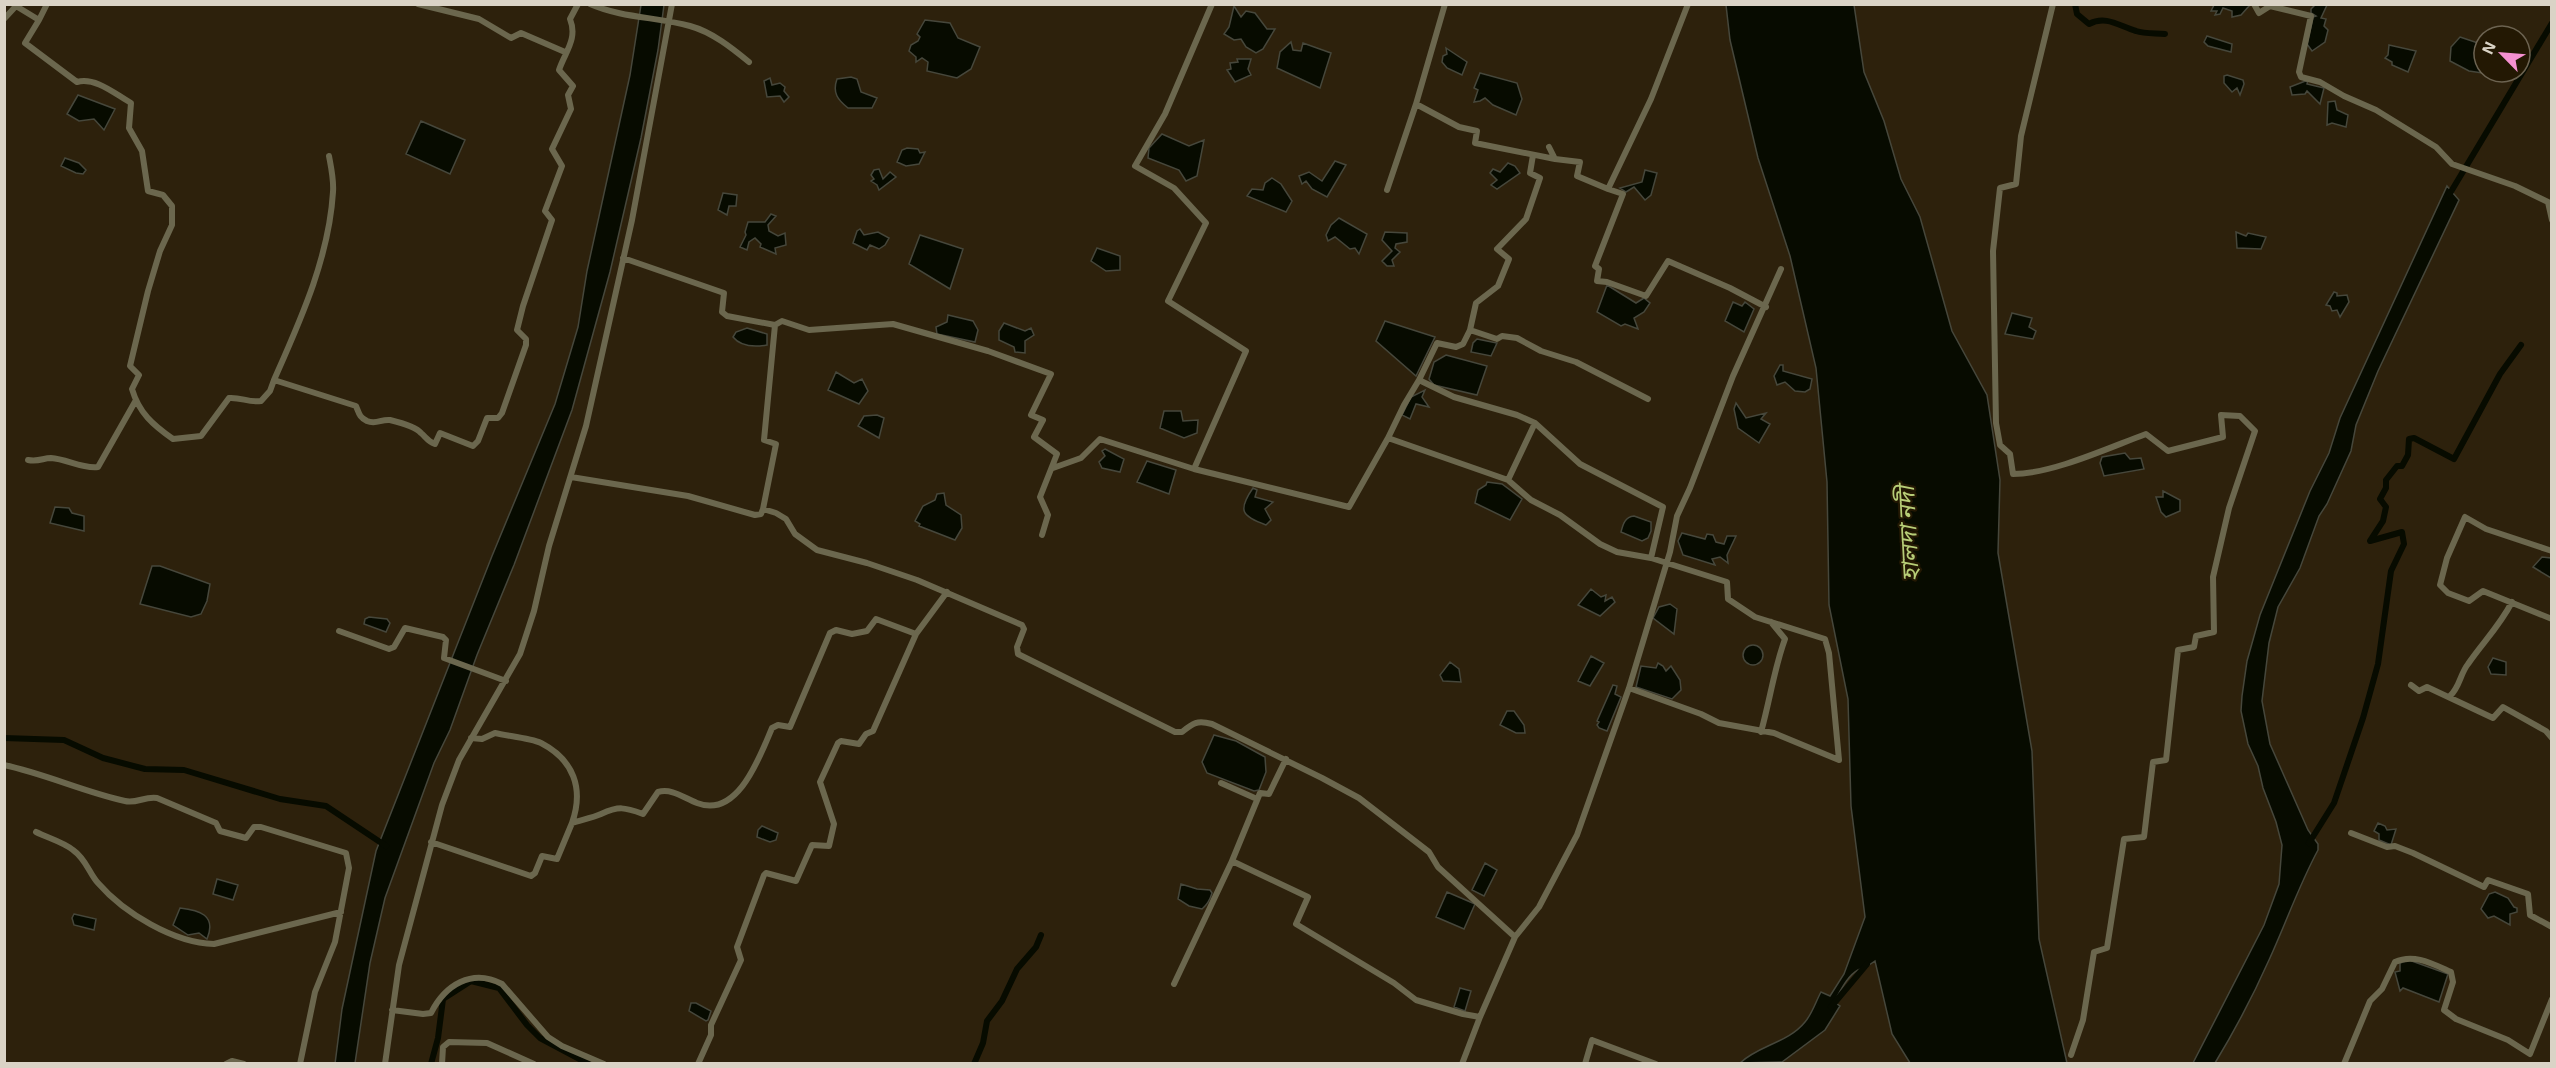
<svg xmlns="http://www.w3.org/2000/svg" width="2556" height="1068" font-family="'Exo 2','Noto Sans Bengali',sans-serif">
<rect width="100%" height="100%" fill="#2d210c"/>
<path fill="#070b00" stroke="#46473b" stroke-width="1.5" d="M641 5H664L658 50 641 138 610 272 572 410 514 565 477 655 450 730 434 763 385 898 370 963 355 1063 335 1064 342 1009 376 851 492 556 555 404 578 327 587 271 630 75Z
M1726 5H1854L1864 72 1884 121 1901 179 1920 217 1952 331 1987 395 2000 480 1998 553 2032 751 2039 939 2067 1063H1910L1892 1034 1875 961C1869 966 1864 967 1858 970 1847 976 1840 992 1834 1002L1840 1006 1825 1030 1782 1062 1740 1063C1759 1045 1788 1043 1805 1022 1812 1014 1816 1001 1821 992L1830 996 1844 974 1865 917 1851 806 1848 699 1829 605 1827 482 1816 368 1790 256 1758 158 1730 40Z
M2214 5H2248L2249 6 2241 15 2232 17V11L2223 8 2220 14 2215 15 2217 11H2211Z
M2315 5H2327L2321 18 2326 19 2324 26 2328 30 2325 42 2312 51 2307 44 2313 17 2316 16 2311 13V9Z
M1234 6 1241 17 1246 11 1255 13 1267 29H1275L1263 49 1256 53 1246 47 1241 39 1234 40 1224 34 1229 27Z
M925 20 950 23 958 38 980 47 971 69 957 78 927 71 928 62 922 58 916 62V57L909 51 911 45 918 41 920 37 917 34Z
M2207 36 2232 44 2231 52 2208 46 2204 42Z
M2460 37 2484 45V72H2490L2489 74 2469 71 2450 61 2451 47Z
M1291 42 1293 50 1301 51 1303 43 1331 53 1320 88 1277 68 1280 52Z
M2389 45 2416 51 2408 72 2392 65V62L2385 58 2388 55Z
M1446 48 1467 62 1462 75 1447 68 1442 62 1443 56 1447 54Z
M1237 59H1251L1248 69 1251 75 1235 82 1227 70 1231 69 1230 63 1238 62Z
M1480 73 1517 83 1522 99 1516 115 1493 105 1485 98 1480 101 1474 102 1478 90 1474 88Z
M2227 75 2243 80 2244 84 2240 95 2237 88 2232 92 2224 83V76Z
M851 77 857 79 861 92 877 98 872 108H848C838 100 832 93 837 79Z
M770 78 772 85 780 83 785 87 784 91 789 97 784 102 780 96 767 97 764 81Z
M2308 80 2307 84 2324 88 2320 104 2307 91 2305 94 2292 95 2290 87Z
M78 95 115 109 104 130 94 119 79 121 67 114Z
M2335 101 2337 110 2348 115 2346 127 2332 123 2327 125 2328 102Z
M421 121 465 140 450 174 406 154Z
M1162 134 1189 146 1204 140 1197 176 1186 181 1179 170 1148 158 1149 148Z
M907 148 918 149 920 153 925 152 919 164 906 166 897 162 902 150Z
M65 158 79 163 86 170 83 174 76 173 61 166Z
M1335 161 1346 165 1327 197 1312 189 1306 181 1302 184 1299 176 1309 172 1322 181Z
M1508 163 1515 166 1520 173 1497 189 1491 185 1497 180 1490 173 1493 169 1500 172Z
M879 169 883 179 890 172 896 177 879 190 877 185 871 181 874 179 871 175 874 170Z
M1645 170 1657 173 1651 195 1645 200 1634 187 1626 192 1620 188 1642 182Z
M1272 178 1281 184 1292 201 1286 212 1247 196 1252 189 1263 190 1265 183Z
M2447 186 2459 200 2378 371 2356 425 2351 451 2327 504 2319 516 2300 568 2278 607 2269 643 2262 701 2270 744 2308 830 2318 844V850C2299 885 2286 923 2269 960 2253 996 2235 1030 2215 1063H2193L2264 925 2279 884 2282 845 2276 822 2263 788 2258 766 2248 744 2241 711 2242 696 2247 661 2260 615 2310 491 2329 453 2340 418Z
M723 193 737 195 736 206H729L727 215 718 210Z
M771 214 776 216 768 225 769 231 778 236 785 233 786 245 775 248 776 254 760 247 761 244 755 238 749 242 747 250 740 247 746 235 745 232 748 222H765Z
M1339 218 1367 234 1359 254 1355 248 1350 249 1335 237 1328 241 1326 235 1331 225Z
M860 229 864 235 878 232 889 238 885 245 879 249 870 245 867 250 853 243 857 231Z
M1385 232 1407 233V242L1396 244 1395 248 1400 252 1392 260 1394 266H1387L1382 261 1392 251 1382 240Z
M2236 232 2246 236 2248 233 2266 237 2261 249 2237 248Z
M920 235 963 249 950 289 909 264Z
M1097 248 1120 256V270L1106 271 1091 261Z
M1607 285 1636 303 1644 298 1650 303 1644 312 1634 318 1638 329 1625 324 1621 326 1597 312Z
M2334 292 2337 293V296L2347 295 2349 302 2340 317 2337 310 2332 311 2330 306 2326 305Z
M1733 302 1742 306 1745 302 1754 309 1744 332 1725 321Z
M2012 313 2032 318 2029 327 2036 331 2033 339 2005 334Z
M948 315 973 321 978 330 975 342 937 334 936 327 947 322Z
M1385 321 1435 337 1416 376 1376 341Z
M1004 323 1025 331 1031 328 1034 335 1025 341V353L1015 352 1014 347 999 340V331Z
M747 328 767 334V345C755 347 741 347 733 337L736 332Z
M1477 339 1497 343 1491 356 1471 352 1473 343Z
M1446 355 1487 366 1477 395 1434 385 1429 379 1434 362Z
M1780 365H1783V371L1812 379 1810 389 1805 392 1795 391 1785 382 1777 385 1774 376Z
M836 372 854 383 862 379 868 391 859 404 828 390Z
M1425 390 1422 397 1429 407 1416 404 1410 419 1402 415 1411 397Z
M1736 403 1746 418 1766 413 1761 419 1770 424 1759 443 1738 428 1734 409Z
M1164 411H1181L1183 421 1198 420 1197 433 1184 438 1160 428Z
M877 415 884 418 879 438 858 426 864 416Z
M1105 449 1124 459 1120 472 1102 468 1099 462 1105 456 1102 451Z
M2125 453 2130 459 2141 458 2144 469 2104 476 2100 463 2102 457Z
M1147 461 1176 470 1169 494 1137 482Z
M1487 482 1502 484 1522 499 1510 520 1475 503 1478 490 1486 485Z
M1253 488 1257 490 1255 497 1273 502 1265 509 1271 520 1266 525C1242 516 1237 511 1253 488Z
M2163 491 2180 500V511L2166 517 2161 512 2156 497H2163Z
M944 493 946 505 961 515 962 528 955 540 919 526 920 524 915 521 923 506 935 500 937 494Z
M55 507 69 508 72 513 84 516V531L50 523Z
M1634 516 1651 522V531L1648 538 1642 541 1621 532C1623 524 1625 517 1634 516Z
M1682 533 1705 539 1707 534 1713 535 1716 542 1724 544 1727 536H1736L1727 555 1728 563 1720 557 1712 559 1715 565 1683 555 1678 541Z
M2542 557 2551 558V578L2533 567Z
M152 566H160L210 584 207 601 201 614 191 617 140 604Z
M1591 589 1601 597 1606 595 1605 601 1612 597 1615 602 1600 616 1578 605Z
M1670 604 1677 609 1674 634 1653 618 1659 607Z
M369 617 387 619 390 623 386 632 364 624 365 619Z
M1743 655a10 10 0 1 1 20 0a10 10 0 1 1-20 0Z
M1591 656 1604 663 1590 686 1578 681Z
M2493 658 2506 662V675L2491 674 2488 667Z
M1450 662 1459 669 1461 682 1443 681 1440 675Z
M1658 663 1663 666 1666 671 1671 666 1680 680 1681 690 1672 699 1636 687 1641 666 1656 668Z
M1613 685 1617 686 1615 694 1621 697 1607 731 1599 728 1597 725 1599 722 1597 721Z
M1507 711H1514L1524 725 1525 733H1516L1500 725Z
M1214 735 1236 741 1265 757 1266 772 1259 790 1254 791 1207 773 1202 762Z
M2378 823 2385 826 2387 830 2396 829 2391 845 2379 840V834L2374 831Z
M762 826 778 833 776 840 770 842 757 837 758 830Z
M1485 863 1497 870 1484 896 1472 890Z
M217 879 238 885 233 900 213 894Z
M1181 884 1197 889 1210 890 1212 893C1210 900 1207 905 1202 909L1189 906 1178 899Z
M1447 892 1475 904 1464 929 1436 917Z
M2495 892 2508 898 2514 907 2517 908V912L2510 914V925L2494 916 2488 918 2481 909 2489 894Z
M180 908C199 910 217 915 207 939L199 933 188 935 173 925Z
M74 914 96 919 94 930 74 925 72 918Z
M2409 960 2448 974 2439 1002 2403 988 2400 991 2395 972 2400 971V963Z
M1460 988 1471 991 1465 1011 1454 1007Z
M691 1003H696L711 1011 708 1020 706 1021 689 1011Z"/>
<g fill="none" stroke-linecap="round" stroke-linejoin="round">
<path stroke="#070b00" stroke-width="6" d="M2075 4 2077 14 2089 24C2106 15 2119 26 2136 31 2145 34 2156 33 2165 34
M2449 195 2552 23
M4 738 64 740 103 758 145 769 184 770 280 799 326 806 386 846
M2309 843 2334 803 2363 718 2378 664 2391 571 2404 544 2402 532 2370 541 2383 521 2386 507 2380 499 2386 488V480L2397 466H2402L2408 455 2409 439 2414 438 2454 459 2500 374 2521 345
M1831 1007 1867 964
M431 1064 438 1038 443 999 471 981 499 988 527 1025 540 1038 589 1064
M974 1064 983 1043 987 1021 1002 1001 1017 969 1036 947 1041 935"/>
<path stroke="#6b674e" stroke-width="6" d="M418 4 479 19 511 38 521 33 565 52
M590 4C622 18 657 17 690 26 712 32 732 48 749 62
M1688 4 1651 99 1608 189 1623 194 1595 266 1599 269 1597 281 1607 282 1646 296 1668 261 1730 288 1766 307
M2053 4 2021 136 2016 184 2000 188 1993 251 1996 423 2000 445 2010 454 2013 474C2052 474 2108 448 2146 434L2168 451 2223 437 2221 415 2240 416 2255 431 2229 508 2213 577 2214 632 2196 636 2194 647 2178 650 2166 760 2153 762 2144 837 2124 839 2107 948 2094 952 2083 1020 2071 1055
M2254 4 2259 13 2270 6 2311 16 2299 72 2301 77 2320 82 2344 96 2376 110 2436 147 2452 164 2515 186 2548 202 2552 220
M4 19 16 6 39 20 25 43 77 82C96 77 115 94 131 103L129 128 142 151 148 191 163 195 172 206V225L160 251 148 291 130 366 139 375 132 389C139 413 153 425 173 439L201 436 229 398C241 397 249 403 261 401L270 391 274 380 356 406C359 413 359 417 367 421 376 425 381 419 390 420 398 422 416 427 421 433 426 437 427 441 435 444L440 433 473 446 478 441 487 418H498L502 413 526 345V339L517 330 523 306 552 220 545 211 562 166 552 149 571 109 568 95 573 86 559 70C565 52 578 39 570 19L578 4
M39 20 47 4
M1416 104 1445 4
M1549 147 1555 159 1580 162 1577 176 1608 189
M1387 190 1416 104 1459 127 1477 131 1475 143 1555 159
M775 325 782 321 809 330 893 324 988 351 1051 374 1031 415 1043 420 1034 437 1057 454 1040 497 1048 515 1042 535
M1470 330 1497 339 1502 336 1517 338 1541 351 1576 362 1648 399
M274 380C300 321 329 258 333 192 334 180 331 167 329 156
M1419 380 1437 343 1456 347 1463 344 1470 330 1476 303 1498 286 1509 259 1497 249 1526 219 1540 178 1530 173 1533 155
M1535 423 1580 464 1663 507 1651 558
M1388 438 1404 405 1419 380 1454 397 1517 415 1535 423 1508 480
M28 460C39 462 43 458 51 458 67 459 82 469 98 467L136 400
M1053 468 1081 458 1100 439 1194 469 1349 507 1388 438 1508 480 1531 500 1560 515 1600 544 1617 552 1651 558 1727 582 1728 599 1755 617 1825 639 1829 653 1839 760 1774 733 1719 723 1701 714 1629 688
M1194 469 1246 351 1168 301 1206 223 1174 188 1135 166 1165 114 1212 4
M571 477 688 496 755 515 761 514 763 509 776 444 764 440 775 325 727 316 722 312 724 293 623 258
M763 509 776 513 786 519 795 534 817 550 867 563 917 580 1022 625 1024 629 1017 647 1018 654 1175 732H1182C1193 723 1197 720 1212 724L1322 778 1359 798 1429 852 1438 867 1515 937
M2552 551 2486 529 2465 517 2447 558 2440 585 2448 593 2469 601 2483 591 2552 619
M339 631 389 649 394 647 405 628 443 637 446 640 444 658 506 681
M2411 685 2419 691 2427 687 2493 718 2503 707 2546 731 2552 738
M2450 696C2460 687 2460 674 2468 664 2483 642 2499 627 2512 602
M1761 732C1770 700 1774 669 1785 639L1771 622
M471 738 482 739 495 733C507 736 530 738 541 743 574 760 584 789 572 823 581 820 592 818 601 814 619 806 624 807 643 814L658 792C672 788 684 798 697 803 738 819 760 756 772 728L778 725 790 727 830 633 836 630 852 634 867 631 876 619 916 634
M4 765C46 774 84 792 125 801 136 804 145 796 157 798L216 823 220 831 246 838 254 827H261L346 853 349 868 335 942 315 992 300 1064
M1221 783 1257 799
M36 832C48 838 63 842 73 850 86 859 89 873 98 883 124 913 174 943 214 944L341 912
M2351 833 2387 847 2395 846 2413 853 2484 887 2488 880 2528 894 2530 915 2552 927
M431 842 531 876 535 873 542 856 557 859 572 823
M1232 861 1260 793 1269 794 1286 759
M1174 984 1232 861 1308 897 1296 924 1394 983 1416 1000 1463 1014 1480 1017
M392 1010 423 1014 431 1013C445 985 472 968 502 984L548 1037 562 1046 604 1064
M226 1064 232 1061 244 1064
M385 1064 399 965 442 805 459 760 520 654 534 611 549 546 586 426 632 220 672 4
M442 1064 443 1047 449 1042 487 1043 534 1064
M698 1064 711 1035V1025L741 960 737 947 764 875 766 873 796 881 812 845 829 846 834 824 820 782 838 743 841 741 859 744 866 734 873 731 916 634 947 592
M1462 1064 1480 1017 1515 937 1539 907 1577 835 1629 688 1670 552 1677 516 1690 488 1733 376 1781 269
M1585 1064 1592 1040 1656 1064
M2344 1064 2370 1001 2382 989 2395 962C2414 953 2433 964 2451 972L2453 982 2444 1010 2456 1019 2508 1040 2530 1054 2552 999"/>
</g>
<g text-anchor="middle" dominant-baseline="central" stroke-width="4.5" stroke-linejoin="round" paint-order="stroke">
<g font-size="24" font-style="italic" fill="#b7cd77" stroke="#231803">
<text transform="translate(1907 534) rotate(-93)">হালদা নদী</text>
</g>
</g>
<rect width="2556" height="1068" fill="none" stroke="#dad3c6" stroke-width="12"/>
<g transform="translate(2502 54) rotate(295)"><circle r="28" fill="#231803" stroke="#6c6351" stroke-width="1.5"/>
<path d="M0-4.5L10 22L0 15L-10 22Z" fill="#f590d1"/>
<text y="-9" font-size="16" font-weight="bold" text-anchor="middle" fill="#dad3c6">N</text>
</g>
</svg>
